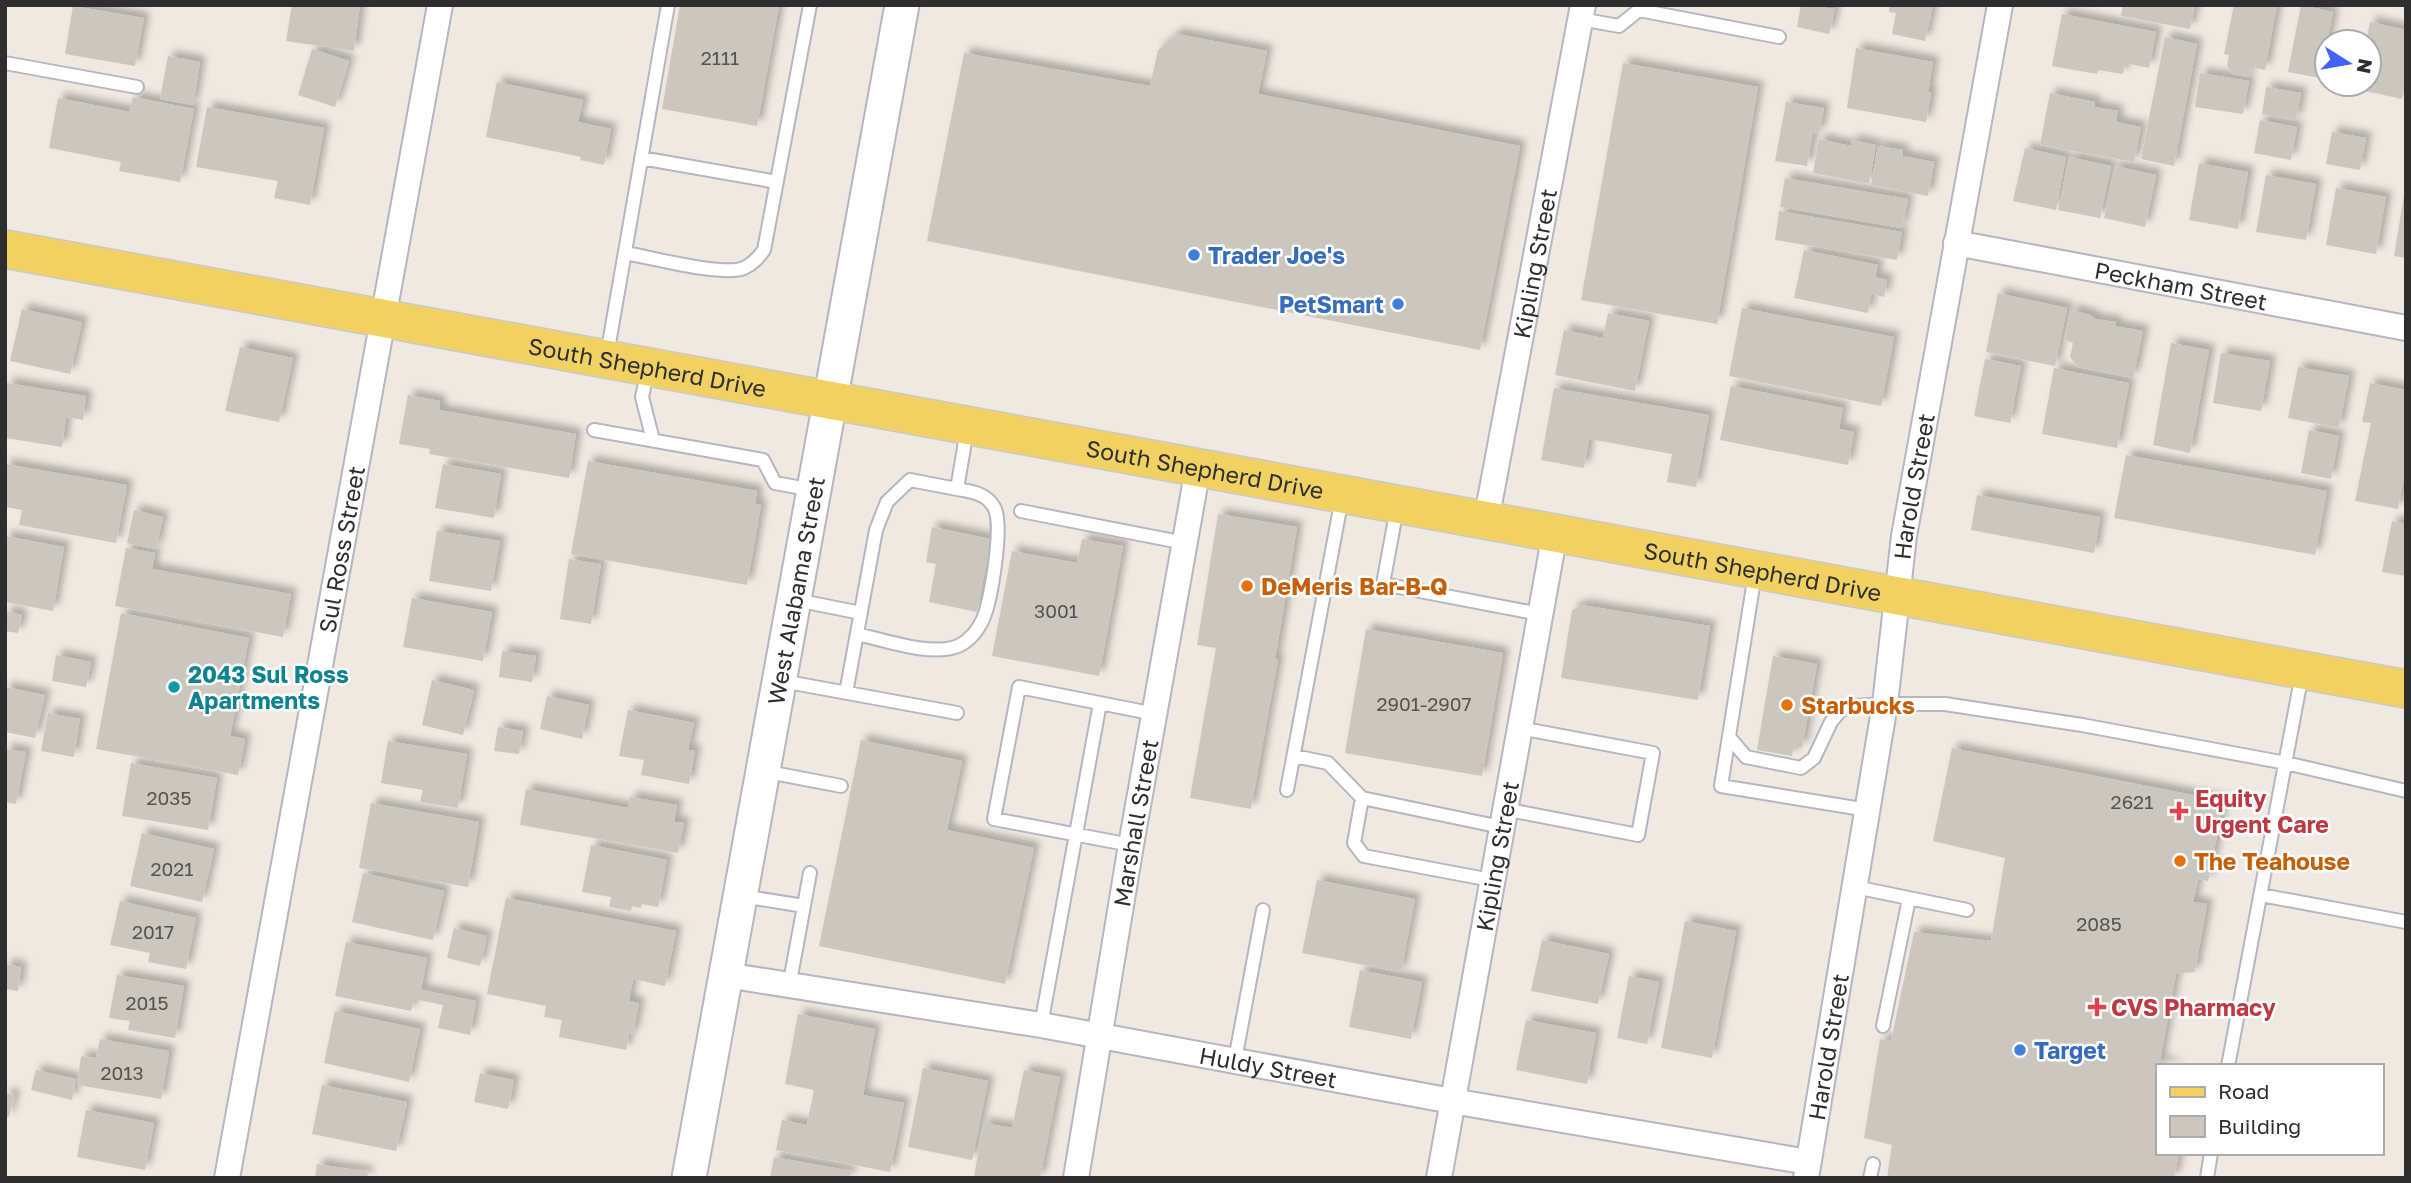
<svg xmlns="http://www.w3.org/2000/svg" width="2411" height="1183" font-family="'Golos Text',sans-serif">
<defs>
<filter id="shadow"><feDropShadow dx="6" dy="-6" stdDeviation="3.5" flood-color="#0004"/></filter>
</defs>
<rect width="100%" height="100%" fill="#efe9e1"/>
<path fill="#cbc7bf" filter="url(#shadow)" d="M292 5H360L354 51 286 41Z
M680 5H779L757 126 662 109Z
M1801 5 1835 9 1829 34 1797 27Z
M1890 5H1933L1925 41 1892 34 1896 13 1889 12Z
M2123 5H2195L2190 29 2121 16Z
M2234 5H2277L2265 70 2251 67 2249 77 2233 74 2227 66 2229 55 2224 54Z
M2301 5 2333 12 2320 78 2288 72Z
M73 6 144 18 135 66 65 54Z
M2062 14 2156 32 2149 68 2125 63 2123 74 2098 70 2097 74 2052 66Z
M2370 22 2406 30V83L2402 99 2356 89 2357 84H2369V42H2366Z
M1177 34 1267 51 1258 94 1520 146 1480 350 927 241 964 53 1150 86 1158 50Z
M2165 37 2197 44 2174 166 2141 159Z
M1856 48 1933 62 1928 92 1931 93 1926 122 1847 108Z
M312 49 349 61 335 107 298 95Z
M168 56 200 62 193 105 160 99Z
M1623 63 1758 87 1717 324 1581 300Z
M2200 73 2249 81 2243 114 2195 107Z
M497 82 583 100 578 122 611 129 604 165 580 160 581 157 486 137Z
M2266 87 2301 93 2296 120 2262 114Z
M2050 93 2095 102 2094 107 2118 111 2116 122 2141 127 2134 162 2040 145Z
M133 97 194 109 180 182 119 171 121 162 49 148 58 98 130 112Z
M1786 102 1824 108 1819 133 1813 132 1807 166 1775 161Z
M207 107 324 128 310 205 274 198 278 181 196 167Z
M2260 120 2297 127 2291 160 2254 153Z
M2332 132 2366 138 2360 170 2326 164Z
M1819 139 1851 146 1852 140 1876 145 1869 184 1813 173Z
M1878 146 1903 150 1902 156 1934 162 1928 196 1871 185Z
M2025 148 2066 157 2056 210 2013 201Z
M2069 157 2111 166 2100 218 2058 210Z
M2199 163 2248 172 2238 229 2189 220Z
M2115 166 2156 175 2145 227 2104 218Z
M2266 175 2316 184 2306 240 2256 232Z
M1785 178 1908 199 1902 228 1780 207Z
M2336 188 2386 197 2376 254 2326 245Z
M2404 195H2406V258L2394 256Z
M1779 211 1902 232 1897 260 1775 240Z
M1804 250 1878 265 1875 277 1887 280 1884 297 1871 294 1868 313 1794 298Z
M1998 293 2067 308 2055 366 1986 352Z
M1742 308 1894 337 1881 406 1729 376Z
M22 309 82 322 70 374 10 361Z
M2071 310 2090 315 2095 319 2116 322 2115 326 2143 331 2133 378 2078 367 2070 357 2073 343 2064 340Z
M1608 313 1649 321 1635 391 1555 375 1564 330 1603 338Z
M2171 343 2209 350 2190 453 2153 445Z
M240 347 293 358 279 422 225 411Z
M2221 353 2270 361 2261 411 2213 403Z
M1985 359 2021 366 2010 423 1974 416Z
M2298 367 2349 376 2339 428 2288 418Z
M2054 368 2129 383 2117 448 2042 434Z
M7 383 86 396 83 420 66 417 62 447 5 438Z
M2370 383 2406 390V466L2398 509 2355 501 2371 423 2362 422Z
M1731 386 1843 408 1839 429 1854 432 1848 465 1720 440Z
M1554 388 1709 415 1696 487 1667 482 1672 454 1589 439 1584 468 1541 460Z
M408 395 440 401 439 410 576 434 569 478 429 454 430 449 399 444Z
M2309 430 2339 436 2331 479 2301 473Z
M2126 455 2327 491 2315 555 2114 518Z
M588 461 757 491 755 504 761 505 747 585 571 554Z
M5 464 127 485 116 543 19 525 22 510 5 507Z
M443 464 501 474 494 518 435 508Z
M1977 495 2100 517 2094 553 1971 530Z
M134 510 163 517 156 549 127 543Z
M1218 514 1297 527 1275 659H1278L1251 809 1190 798 1216 648 1197 645Z
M2392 521 2406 524V576L2382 572Z
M932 527 991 539 977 612 929 602 936 564 926 562Z
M437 531 500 541 491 591 429 581Z
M5 536 64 547 53 611 5 602Z
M1082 539 1123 546 1099 676 992 656 1012 551 1077 563Z
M126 548 155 553 152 569 291 594 283 637 115 606Z
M569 559 601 564 591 624 560 619Z
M412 598 492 612 483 661 403 647Z
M1582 605 1710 626 1698 700 1561 678 1572 610Z
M5 611 22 615 18 633 5 631Z
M121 613 249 638 230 736 245 739 238 775 96 749Z
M1366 629 1503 653 1482 776 1345 753Z
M502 651 536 656 532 682 499 677Z
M56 655 91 662 86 687 52 681Z
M1773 656 1817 664 1802 748 1794 746 1792 756 1757 750Z
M432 680 474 690 463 735 422 725Z
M5 687 45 695 35 738 5 732Z
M547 696 589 705 582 739 540 729Z
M628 710 694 723 688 750 695 751 689 784 641 775 644 760 619 756Z
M48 713 80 719 74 757 41 751Z
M498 727 523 731 519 754 494 751Z
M861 740 962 761 947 830 1034 848 1005 984 819 946Z
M388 741 467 754 458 808 420 802 423 790 381 783Z
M1952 748 2224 801 2208 881 2198 879 2193 902 2207 904 2195 972 2176 974 2160 1060 2178 1066H2157V1153H2179L2174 1178H1887L1892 1145 1864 1138 1880 1039 1891 1041 1914 932 1991 941 2005 858 1933 841Z
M5 749 26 752 16 804 5 802Z
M131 763 217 778 208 830 122 816Z
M526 789 628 808 630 797 677 805 674 822 684 823 678 853 520 825Z
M371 803 479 822 468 887 359 868Z
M142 833 214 849 202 902 130 886Z
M591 845 667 860 658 907 642 904 641 908 632 906 631 911 609 907 611 897 582 892Z
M363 873 444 891 433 940 352 922Z
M1317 880 1415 899 1401 972 1302 953Z
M506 898 676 931 665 986 633 979 629 1001 639 1003 633 1035 629 1034 626 1050 559 1037 562 1020 544 1017 546 1006 487 994Z
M120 901 196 918 186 969 148 962 150 953 110 945Z
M1685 921 1736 931 1712 1058 1661 1048Z
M454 928 487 936 480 966 447 958Z
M1542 940 1609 954 1598 1004 1531 991Z
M346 942 427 958 421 990 476 1001 470 1035 438 1028 443 1005 414 999 411 1011 335 996Z
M5 964 21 967 18 991 5 989Z
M1360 970 1422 982 1411 1039 1349 1027Z
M117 975 184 986 175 1038 128 1030 130 1021 109 1018Z
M1629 976 1659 982 1647 1044 1617 1038Z
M335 1011 420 1029 409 1082 324 1063Z
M798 1014 875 1029 863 1095 904 1103 890 1172 776 1150 782 1120 807 1125 814 1090 785 1084Z
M1526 1020 1596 1033 1587 1084 1516 1070Z
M100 1039 169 1051 161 1099 77 1085 81 1056 96 1058Z
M923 1068 988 1081 972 1160 908 1147Z
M36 1070 76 1079 72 1100 31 1090Z
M1024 1070 1060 1077 1040 1178 974 1176 984 1123 1012 1128Z
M480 1073 514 1080 508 1109 474 1102Z
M322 1085 407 1102 396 1151 312 1134Z
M5 1093 14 1095 9 1117H5Z
M86 1110 154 1123 145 1170 77 1157Z
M774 1157 851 1171 850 1178H770Z
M317 1164 368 1172 367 1178H315Z"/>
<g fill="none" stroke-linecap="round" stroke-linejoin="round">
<defs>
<path id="lane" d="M1580 19 1619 26 1639 10 1779 37
M5 63 137 87
M641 158 777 182
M625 253C650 257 723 277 744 268 753 264 758 258 764 250L810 5
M607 355 668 5
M648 369 642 397 653 440
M594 430 763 460 775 483 813 490
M1397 508 1383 584 1540 614
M1021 511 1185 543
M1755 574 1721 786 1868 810
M796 600 861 613
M857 634C884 640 932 657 958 646 969 641 978 630 983 619 991 601 1004 524 994 507 986 493 972 492 957 489
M782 681 957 713
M846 693 876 530 887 502 910 480 957 489 967 430
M1729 737 1746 757 1801 768 1814 758 1831 722 1841 710 1854 706 1885 704H1945L2082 725 2286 763 2406 791
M1294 756 1328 763 1362 798
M763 771 841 786
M1287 790 1342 498
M1504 809 1638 835 1653 753 1519 728
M1131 845 994 819 1019 687 1155 714
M1491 880 1364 856 1354 843 1362 798 1501 827
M1855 887 1967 910
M2261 895 2406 922
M742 896 804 906
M789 987 810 873
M1041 1025 1100 703
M1883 1026 1909 899
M1235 1060 1263 910
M2228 1066 2302 674
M1870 1178 1873 1164
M2207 1178 2211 1153"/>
<g id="street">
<path id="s1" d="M1956 243 2406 328"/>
<path id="s2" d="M1486 521 1583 5"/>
<path id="s3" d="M726 975 1041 1025 1452 1101 1808 1162"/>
<path id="s4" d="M227 1178 440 5"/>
<path id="s5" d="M1076 1178 1131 845 1198 468"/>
<path id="s6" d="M1439 1178 1555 533"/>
<path id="s7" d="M1806 1178 1885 704 1904 536 2000 5"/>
</g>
<g id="secondary">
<path id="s8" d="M689 1178 902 5"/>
</g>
<g id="primary">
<path id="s9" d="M5 249 2406 689"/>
</g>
</defs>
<use href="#lane" stroke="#b4b7c1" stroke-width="16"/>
<use href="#street" stroke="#b4b7c1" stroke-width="28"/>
<use href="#secondary" stroke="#b4b7c1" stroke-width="37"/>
<use href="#primary" stroke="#c9c9c9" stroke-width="40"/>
<use href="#lane" stroke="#fff" stroke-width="12"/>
<use href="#street" stroke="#fff" stroke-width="24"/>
<use href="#secondary" stroke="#fff" stroke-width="33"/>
<use href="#primary" stroke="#f2d163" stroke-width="37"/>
</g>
<g fill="#3f7fe0" stroke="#fff" stroke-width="2.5">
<circle cx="1194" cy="255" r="7"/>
<circle cx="1398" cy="304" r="7"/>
<circle cx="2020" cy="1050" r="7"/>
</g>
<g fill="#e8710a" stroke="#fff" stroke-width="2.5">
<circle cx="1247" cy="586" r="7"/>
<circle cx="1787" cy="705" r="7"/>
<circle cx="2180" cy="861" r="7"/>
</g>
<circle fill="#0f9aa8" stroke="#fff" stroke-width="2.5" cx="174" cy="687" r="7"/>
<g fill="#e0444e" stroke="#fff" stroke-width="2.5">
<path d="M2175.5 800.5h7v7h7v7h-7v7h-7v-7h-7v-7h7z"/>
<path d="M2093.5 996.5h7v7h7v7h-7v7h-7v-7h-7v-7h7z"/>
</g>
<g text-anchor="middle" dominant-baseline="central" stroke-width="5" stroke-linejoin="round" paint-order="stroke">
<g font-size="19" fill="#555452">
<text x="720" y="57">2111</text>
<text x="1056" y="610">3001</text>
<text x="1424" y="703">2901-2907</text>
<text x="169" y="797">2035</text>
<text x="2132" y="801">2621</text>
<text x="172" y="868">2021</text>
<text x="2099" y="923">2085</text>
<text x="153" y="931">2017</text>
<text x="147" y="1002">2015</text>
<text x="122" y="1072">2013</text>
</g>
<g font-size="23" font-weight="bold" fill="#366cbe" stroke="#fff" text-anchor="start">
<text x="1208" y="255">Trader Joe's</text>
<text x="1384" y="304" text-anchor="end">PetSmart</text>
<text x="2034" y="1050">Target</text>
</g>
<g font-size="23" fill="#2e2e2e" stroke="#fff">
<text stroke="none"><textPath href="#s2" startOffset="262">Kipling Street</textPath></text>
<text stroke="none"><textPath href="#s1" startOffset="229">Peckham Street</textPath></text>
<text stroke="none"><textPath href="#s9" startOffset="653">South Shepherd Drive</textPath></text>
<text stroke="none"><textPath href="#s9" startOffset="1220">South Shepherd Drive</textPath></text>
<text stroke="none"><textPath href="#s7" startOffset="700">Harold Street</textPath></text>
<text stroke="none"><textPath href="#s4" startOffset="639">Sul Ross Street</textPath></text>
<text stroke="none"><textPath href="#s9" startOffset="1787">South Shepherd Drive</textPath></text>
<text stroke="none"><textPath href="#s8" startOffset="597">West Alabama Street</textPath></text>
<text stroke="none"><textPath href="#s5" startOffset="360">Marshall Street</textPath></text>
<text stroke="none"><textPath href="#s6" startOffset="327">Kipling Street</textPath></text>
<text stroke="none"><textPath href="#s7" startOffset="133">Harold Street</textPath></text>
<text stroke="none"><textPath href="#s3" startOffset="550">Huldy Street</textPath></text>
</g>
<g font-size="23" font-weight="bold" fill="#c56008" stroke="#fff" text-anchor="start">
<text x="1261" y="586">DeMeris Bar-B-Q</text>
<text x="1801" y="705">Starbucks</text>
<text x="2194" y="861">The Teahouse</text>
</g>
<g font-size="23" font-weight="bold" fill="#0d838f" stroke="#fff" text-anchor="start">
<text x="188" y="674">2043 Sul Ross<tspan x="188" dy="26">Apartments</tspan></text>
</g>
<g font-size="23" font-weight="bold" fill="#be3a42" stroke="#fff" text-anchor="start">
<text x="2195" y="798">Equity<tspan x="2195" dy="26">Urgent Care</tspan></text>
<text x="2111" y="1007">CVS Pharmacy</text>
</g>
</g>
<rect width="2411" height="1183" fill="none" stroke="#2e2e2e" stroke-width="14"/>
<rect x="2156" y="1064" width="228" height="91" fill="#ffffff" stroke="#ababab" stroke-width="2"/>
<rect x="2170" y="1087" width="35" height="10" fill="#f2d163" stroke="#ababab" stroke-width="2"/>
<text x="2218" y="1099" font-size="21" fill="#2e2e2e">Road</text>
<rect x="2170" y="1116" width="35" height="21" fill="#cbc7bf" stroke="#ababab" stroke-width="2"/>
<text x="2218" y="1134" font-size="21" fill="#2e2e2e">Building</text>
<g transform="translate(2348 63) rotate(101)"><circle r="33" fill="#ffffff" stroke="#ababab" stroke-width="2"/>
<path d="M0-5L12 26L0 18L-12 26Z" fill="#4264fb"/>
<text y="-10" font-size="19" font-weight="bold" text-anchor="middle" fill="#2e2e2e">N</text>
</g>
</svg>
